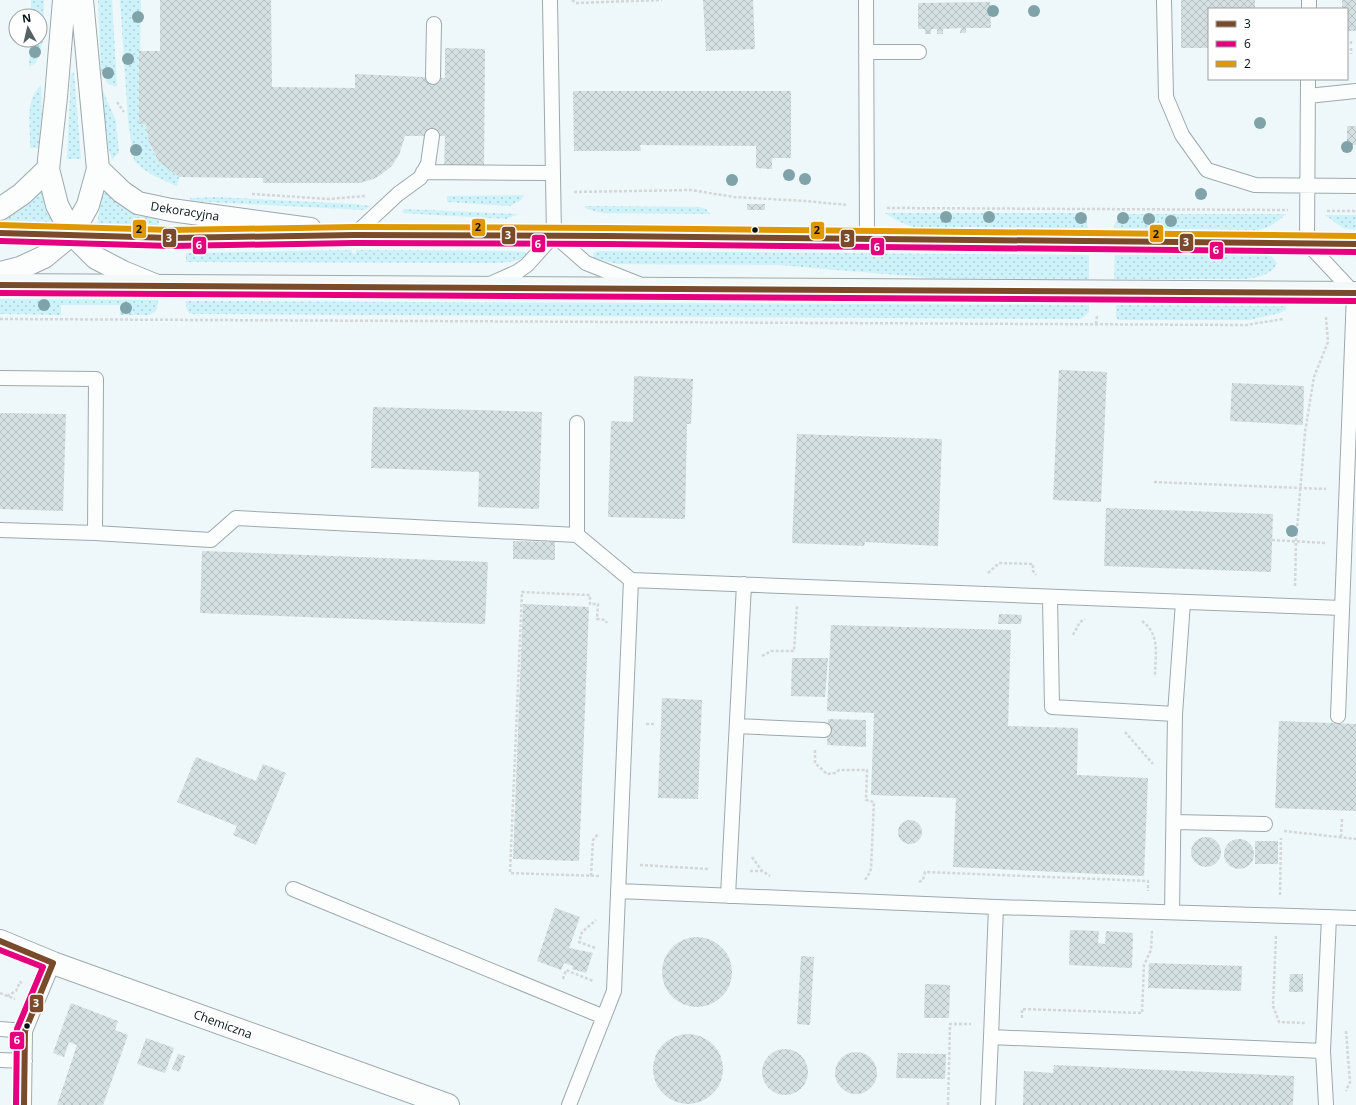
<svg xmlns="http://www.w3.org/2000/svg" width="1356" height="1105" font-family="'Open Sans',sans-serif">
<defs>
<pattern id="grass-dots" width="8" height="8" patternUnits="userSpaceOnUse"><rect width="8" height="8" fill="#cdf2f9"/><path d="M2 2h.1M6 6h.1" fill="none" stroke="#aeced5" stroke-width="1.8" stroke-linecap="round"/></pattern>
<pattern id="building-cross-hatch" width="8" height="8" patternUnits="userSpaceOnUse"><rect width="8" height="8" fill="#d4e0e2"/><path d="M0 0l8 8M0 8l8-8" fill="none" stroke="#b4bfc1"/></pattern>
</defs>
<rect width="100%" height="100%" fill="#eef7f9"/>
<path fill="url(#grass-dots)" d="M31 0H44L43 41 36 63 29 67 30 40H40V16H31Z
M98 0H112L117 87 108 84 101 71Z
M120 0H141L139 124H146C150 154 156 160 179 177L177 186 154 176 142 168 134 160 128 120Z
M74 72 81 159H67L71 73Z
M41 85 42 121 39 148H30C31 128 24 100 41 85Z
M102 89 116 121 119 152 112 160 104 133Z
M41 189 45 190 53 226 3 223 5 220 25 207Z
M104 192 159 217V226L97 225 102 193Z
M524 195 520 201 510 206 447 202V196Z
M217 197 354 204 371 206 364 210 190 201V198Z
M584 206 699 207 706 209 710 214 603 213 587 209Z
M404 209 518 214 506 219 402 213Z
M885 213H1077L1086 217 1088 228 913 227 898 221Z
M1125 214H1286C1276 223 1270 228 1257 230L1114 228C1115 221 1118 217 1125 214Z
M1325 215H1356V230L1343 228Z
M351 250 353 254 356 253V250L509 251 525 252 527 254C520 262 504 263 494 263L186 262V253Z
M598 251 1089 255V279L932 278 779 265 617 264 594 258 593 253Z
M1115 255H1270L1277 263C1273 275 1256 278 1245 279H1114Z
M0 299 158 300 157 310 150 315H120V305H61V315L0 314Z
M185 301 1089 305V312L1081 319 202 314H192L188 312Z
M1116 305 1286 306V309L1280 313 1249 320H1119L1116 318Z"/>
<path fill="url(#building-cross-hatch)" d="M160 0H271L272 87 355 88V74L445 78V48L485 49 484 169H444L445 136H405L399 155 391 167 376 178 360 183H263V178L179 177 159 162 149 142 146 124H139V51H160Z
M703 0H753L755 49 706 51Z
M1181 0H1255V9H1209V48H1181Z
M1342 0H1356V31H1347V9H1342Z
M990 2 991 28H966V33H960L961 28 943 29V34H937V29H931V34H925V29H918V3Z
M573 91H791V158H772V169L756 168V146L640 145 641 151H574Z
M1347 126H1356V145H1347Z
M747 204H765V210H747Z
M1059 370 1107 372 1101 502 1053 500Z
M634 376 693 379 691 424H687L685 519 608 517 611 421 633 422Z
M1232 383 1304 386 1303 425 1230 421Z
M373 407 542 412 539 509 478 507 479 472 371 468Z
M0 413 66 414 63 511 0 509Z
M797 434 942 439 938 546 865 542 864 546 792 543Z
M1106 508 1273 514 1271 572 1104 566Z
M513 541 555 542V560L513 559Z
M202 551 488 562 485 624 200 613Z
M523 604 589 607 579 861 513 859Z
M999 614 1022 615 1021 624H998Z
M831 625 1011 630 1008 726 1078 728 1077 775 1148 778 1144 876 953 867 956 798 871 795 874 713 827 711Z
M792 658H828L825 697 791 696Z
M662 698 702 700 698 799 658 798Z
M828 719 866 720V747L827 745Z
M1279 721 1356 724V811L1275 808Z
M196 757 256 781 263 764 286 773 256 845 233 835 237 826 177 802Z
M898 832a12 12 0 1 1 24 0a12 12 0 1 1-24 0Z
M1191 852a15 15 0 1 1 30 0a15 15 0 1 1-30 0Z
M1224 854a15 15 0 1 1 30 0a15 15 0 1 1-30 0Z
M1255 841H1278V864H1255Z
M555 908 580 917 569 948 593 953 586 973 572 969 573 966 564 963 561 970 537 961Z
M1070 930 1099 931 1098 943 1105 944 1106 931 1133 933 1132 968 1069 965Z
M662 972a35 35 0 1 1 70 0a35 35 0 1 1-70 0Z
M801 956 814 957 810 1025 797 1024Z
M1149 963 1242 966 1241 991 1148 988Z
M1290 974H1303V992H1289Z
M925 984 950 985 949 1018H924Z
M71 1003 118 1021 115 1030 128 1035 103 1105H57L77 1045 69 1042 64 1057 53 1053Z
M653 1069a35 35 0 1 1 70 0a35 35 0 1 1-70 0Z
M146 1038 174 1048 165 1073 137 1064Z
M762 1072a23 23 0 1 1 46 0a23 23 0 1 1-46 0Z
M835 1073a21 21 0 1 1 42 0a21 21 0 1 1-42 0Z
M898 1053 946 1054 945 1079 896 1078Z
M178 1054 185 1056 179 1072 172 1069Z
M1054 1065 1294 1076 1293 1105H1023L1024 1071 1053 1073Z"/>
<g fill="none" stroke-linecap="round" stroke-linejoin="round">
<defs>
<path id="service" d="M866 0 867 237
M1164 0 1166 97 1182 135 1207 170 1255 185 1356 186
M1309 9V0
M866 52H919
M433 77 434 24
M1308 79 1307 243 1354 293 1338 716
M1308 96 1356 91
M423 172 552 173
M354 235 398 194 420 178 428 164 432 136
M554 235 586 263 639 284
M490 284 517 272 527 265 554 235 550 0
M0 378 96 379 95 533
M577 423V535
M0 530 95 533 211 540 236 518 577 535 631 580
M1050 597 1052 707 1175 714 1183 602
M737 726 824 730
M1174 822 1265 824
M293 889 604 1017
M618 891 996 907 1356 918
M728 896 744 584
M996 907 991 1037 1323 1051 1326 1105
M1172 912 1175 714
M0 1029 25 1031
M1323 1051 1329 917
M0 1060 25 1061
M24 1105 25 1031 53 963
M569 1105 614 991 631 580 1342 608
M988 1105 991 1037"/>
<path id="minor" d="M0 941 53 963 448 1105"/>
<path id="tertiary" d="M64 0 56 97 48 169 57 205 72 234 96 258 123 272 157 286
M98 169 122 192 138 203 171 210 310 229
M0 209 22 194 48 169
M0 273 20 268 44 257 72 234 88 205 98 169 82 0"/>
<path id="secondary" d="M0 233 171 238 354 235 606 236 1356 244
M0 285 1356 293"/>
</defs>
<use href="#service" stroke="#9ea9ac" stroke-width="16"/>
<use href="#minor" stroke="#9ea9ac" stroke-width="24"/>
<use href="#tertiary" stroke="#9ea9ac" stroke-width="24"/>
<use href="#secondary" stroke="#9ea9ac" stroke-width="24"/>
<path stroke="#d3d7d8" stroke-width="2.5" stroke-dasharray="3 2" stroke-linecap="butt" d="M572 0 576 3 662 0
M1351 44V40
M1351 48V54
M117 102 124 112
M574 192 691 190 734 197 805 201 848 205
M252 194 329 199 365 196
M887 208 1288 210
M1327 211H1356
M0 319 1246 325 1283 319
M1096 324 1097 315
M1154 482 1326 489
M1272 540 1325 543
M988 573 999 563 1033 564V571L1036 575
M1295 586 1296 541 1305 432 1314 377 1328 342 1326 317
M1142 621C1161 635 1155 656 1155 677
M1073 635 1080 622 1085 619
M762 656 771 651H794L797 606
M646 724H655
M1125 732 1153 764
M815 750V763L827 774 835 773 839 770H867L866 800 874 802 871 869 868 876 864 881
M1284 831 1356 839
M1341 837 1342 818
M752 857 762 871
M640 865 709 869
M750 871H762L770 876
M591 876 593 840 598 834
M599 876 510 873 522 592 590 595V604H598L597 619 605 620 607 623
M919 882 923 880 925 872 1148 881V891
M1280 895 1281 838
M1276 936 1273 1006 1279 1022 1305 1023
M595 948 579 942 582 932 596 920
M563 979 566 970 593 981
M0 993 15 999
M7 996 16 991 20 982 22 983
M1022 1018V1009L1142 1013 1144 965 1151 950 1152 931
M1346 1031 1350 1082 1346 1091
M948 1105 950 1024H971"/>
<use href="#service" stroke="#fcfefe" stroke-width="14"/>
<use href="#minor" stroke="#fcfefe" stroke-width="22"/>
<use href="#tertiary" stroke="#fcfefe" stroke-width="22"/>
<use href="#secondary" stroke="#f3f8f9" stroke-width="22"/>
<defs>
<path id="bus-1" d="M0 233 171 238 354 235 606 236 1356 244
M0 285 1356 293
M0 941 53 963
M24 1105 25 1031 53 963"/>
<path id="bus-2" d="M0 241 171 246 354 243 606 244 1356 252
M0 293 1356 301
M0 950 43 967 17 1029 16 1105"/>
<path id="bus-3" d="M0 225 171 230 354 227 606 228 1356 236"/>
</defs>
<use href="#bus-1" stroke="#fff" stroke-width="9"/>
<use href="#bus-2" stroke="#fff" stroke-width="9"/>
<use href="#bus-3" stroke="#fff" stroke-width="9"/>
<use href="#bus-1" stroke="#7a4b2a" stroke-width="6"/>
<use href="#bus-2" stroke="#e5007d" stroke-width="6"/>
<use href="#bus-3" stroke="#df9702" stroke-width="6"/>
</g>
<g fill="#7fa3a9">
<circle cx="993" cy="11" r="6"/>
<circle cx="1034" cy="11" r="6"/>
<circle cx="138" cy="17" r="6"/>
<circle cx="35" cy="52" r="6"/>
<circle cx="128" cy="59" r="6"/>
<circle cx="108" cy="73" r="6"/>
<circle cx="1260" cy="123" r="6"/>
<circle cx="1347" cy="147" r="6"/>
<circle cx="136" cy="150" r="6"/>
<circle cx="789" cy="175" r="6"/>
<circle cx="805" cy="179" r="6"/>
<circle cx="732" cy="180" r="6"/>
<circle cx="1201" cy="194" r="6"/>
<circle cx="946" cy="217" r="6"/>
<circle cx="989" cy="217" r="6"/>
<circle cx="1081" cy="218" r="6"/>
<circle cx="1123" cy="218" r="6"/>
<circle cx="1149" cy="219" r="6"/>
<circle cx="1171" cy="221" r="6"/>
<circle cx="44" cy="305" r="6"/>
<circle cx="126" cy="308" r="6"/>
<circle cx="1292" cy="531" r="6"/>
</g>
<g fill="#041114" stroke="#fff" stroke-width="1.5">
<circle cx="755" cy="230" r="3.5"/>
<circle cx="27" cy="1026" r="3.5"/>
</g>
<g text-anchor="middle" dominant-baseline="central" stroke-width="3" stroke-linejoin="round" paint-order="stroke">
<g font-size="12" fill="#041114" stroke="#fff">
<text transform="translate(185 211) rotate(9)">Dekoracyjna</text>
<text transform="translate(223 1024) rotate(20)">Chemiczna</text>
</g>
</g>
<g stroke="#fff" stroke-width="1.5">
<rect x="471" y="218" width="15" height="19" rx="4" fill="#df9702"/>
<rect x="132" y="219" width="15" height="20" rx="4" fill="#df9702"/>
<rect x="810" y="221" width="15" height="19" rx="4" fill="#df9702"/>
<rect x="1149" y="224" width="15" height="19" rx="4" fill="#df9702"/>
<rect x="501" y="226" width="15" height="19" rx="4" fill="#7a4b2a"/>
<rect x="162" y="228" width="15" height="20" rx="4" fill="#7a4b2a"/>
<rect x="840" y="229" width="15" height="19" rx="4" fill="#7a4b2a"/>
<rect x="1179" y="233" width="15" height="19" rx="4" fill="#7a4b2a"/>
<rect x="531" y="234" width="15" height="19" rx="4" fill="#e5007d"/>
<rect x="192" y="236" width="15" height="19" rx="4" fill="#e5007d"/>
<rect x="870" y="237" width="15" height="19" rx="4" fill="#e5007d"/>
<rect x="1209" y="241" width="15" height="19" rx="4" fill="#e5007d"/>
<rect x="29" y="994" width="15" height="19" rx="4" fill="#7a4b2a"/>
<rect x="9" y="1031" width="16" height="19" rx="4" fill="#e5007d"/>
</g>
<g font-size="11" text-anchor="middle" font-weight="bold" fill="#fff">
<text x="508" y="239">3</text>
<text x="169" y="242">3</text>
<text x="847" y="242">3</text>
<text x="1186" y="246">3</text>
<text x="538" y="248">6</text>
<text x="199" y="249">6</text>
<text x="877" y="251">6</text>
<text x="1216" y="254">6</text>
<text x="36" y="1007">3</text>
<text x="17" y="1044">6</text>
</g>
<g font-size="11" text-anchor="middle" font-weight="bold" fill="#111">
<text x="478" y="231">2</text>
<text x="139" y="233">2</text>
<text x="817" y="234">2</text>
<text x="1156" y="238">2</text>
</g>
<rect x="1208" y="8" width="140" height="72" fill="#ffffff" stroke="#9ba0a1"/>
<rect x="1216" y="21" width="20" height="6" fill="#7a4b2a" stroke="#9ba0a1"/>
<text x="1244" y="28" font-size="12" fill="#041114">3</text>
<rect x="1216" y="41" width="20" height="6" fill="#e5007d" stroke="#9ba0a1"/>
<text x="1244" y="48" font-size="12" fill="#041114">6</text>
<rect x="1216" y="61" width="20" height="6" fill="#df9702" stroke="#9ba0a1"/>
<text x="1244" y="68" font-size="12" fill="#041114">2</text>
<g transform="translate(28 28) rotate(352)"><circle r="19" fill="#ffffff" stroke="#9ba0a1"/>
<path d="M0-3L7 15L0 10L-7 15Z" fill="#566264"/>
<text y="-6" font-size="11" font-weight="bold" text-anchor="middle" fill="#041114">N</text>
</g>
</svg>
